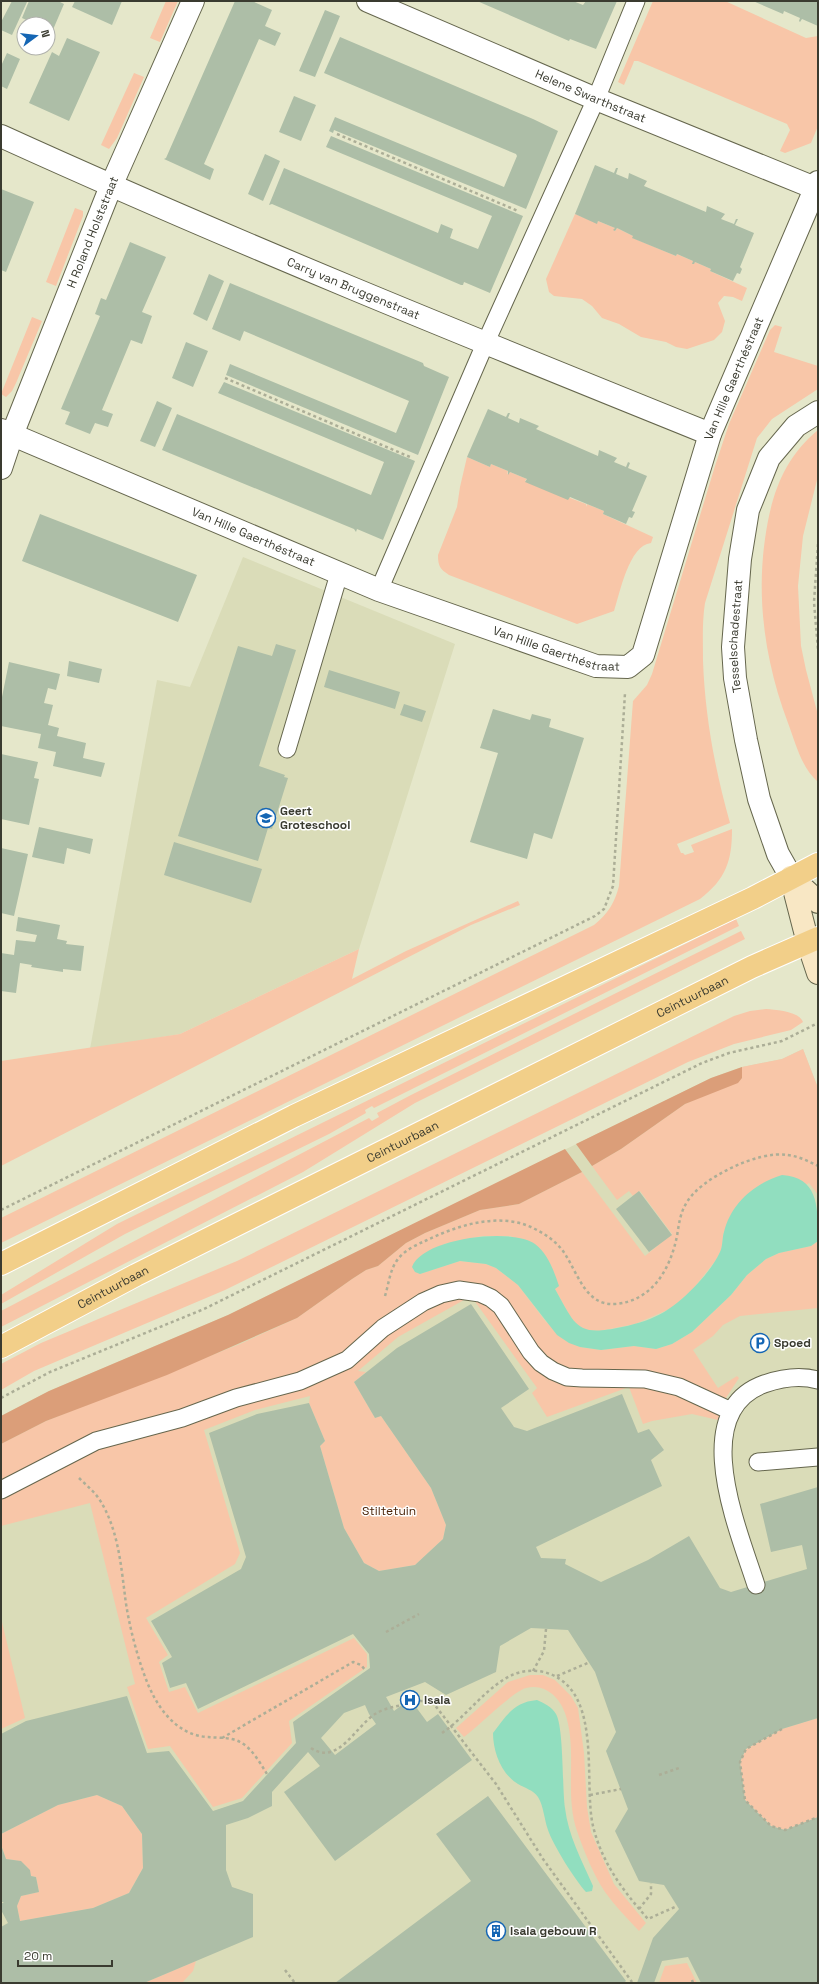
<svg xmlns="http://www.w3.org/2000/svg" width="819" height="1984" font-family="'Space Grotesk',sans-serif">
<rect width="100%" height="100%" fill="#e5e7ca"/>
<path fill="#dadcb8" d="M243 557 455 644 359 949 180 1034 90 1049 157 680 190 687Z
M803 1049 818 1088V1983H1V1416L49 1391 228 1315 711 1078 742 1067 782 1059Z"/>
<path fill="#f8c6a8" d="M166 1H178L160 42 150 38Z
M653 1H725L806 38 818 36V126L811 143 785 153 780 151 790 130 787 124 638 61H634L633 64 624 85 618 82Z
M134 73 144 77 117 138 109 149 101 145Z
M75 208 83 211V216L56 286 46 282Z
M575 214 597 223 598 221 615 228 614 230 615 231 617 228 633 236V238L676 256 677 254 693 261V264L695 262 711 269 710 271 747 288 742 301 733 297 724 296 718 303 725 321 722 332 714 340 687 349 676 347 666 342 641 337 619 324 602 318 592 306 582 299 554 296 549 292 546 279Z
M32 317 42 321 16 383 12 391 6 397 1 394Z
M775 325 782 327 774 352 818 366V389L772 419 757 438 705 603C702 622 703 641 703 661 705 716 715 770 730 823L677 844 681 853H683L685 855 694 852 691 845 732 829C732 861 726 879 700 899L1 1243V1218L594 925C608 914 615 902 619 886L633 701 647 685 652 674 715 466 729 424 770 330Z
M818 430V476L803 536 798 586 801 646 806 670 818 715V782C801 767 796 744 788 723 766 664 756 602 765 539 771 496 783 459 818 430Z
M467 457 490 467 491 464 508 471 507 474 510 472 527 479 525 481 586 504V507L587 504 604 511 603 514 653 537 651 543C629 545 620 593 614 611L577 624 449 575C440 569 438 566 438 555L457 507 460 487Z
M518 901 520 905 471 925 1 1166V1061L180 1034 359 949 352 979 406 951Z
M736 919 739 926 374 1108 372 1106 365 1110 366 1113 329 1134 125 1234 1 1304V1295L117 1224Z
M741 931 745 939 415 1103 303 1172 1 1327V1311L369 1118 372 1121 379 1117 377 1113 411 1095Z
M766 1009C776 1010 799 1011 803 1022L791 1030 734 1044 688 1062 225 1290 34 1371 1 1390V1364L41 1343 237 1261 734 1016 750 1011Z
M803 1049 818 1088V1195L809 1183 724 1231 721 1251 716 1260 693 1289 672 1308 635 1324 599 1331 586 1330 577 1325 571 1318 555 1289 511 1236H482L444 1244 420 1274 460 1261 486 1264 496 1268 518 1285 546 1322 580 1347 601 1350 634 1346 656 1349 672 1344 692 1332 731 1295 747 1275 766 1259 779 1253 811 1246 818 1241V1308L740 1316 723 1325 713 1336 693 1350 718 1388 737 1376 739 1378 724 1401 718 1420 692 1414 652 1421 643 1424 629 1387 547 1417 532 1393 537 1388 471 1296 398 1337 358 1371 366 1372 354 1382 375 1418 381 1416 431 1488 446 1525 443 1539 415 1565 379 1571 364 1563 344 1528 320 1446 325 1441 309 1403 310 1396 255 1410 204 1430 240 1553 235 1564 146 1618 168 1655 159 1662 169 1692 185 1687 198 1713 354 1638 367 1654V1667L289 1721 292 1743 242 1798 213 1807 170 1746 148 1749 127 1687 135 1684 90 1503 1 1526V1444L46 1421 240 1344 297 1318 352 1279 366 1270 378 1266 406 1243 425 1233 480 1210 519 1204 582 1172 645 1256 672 1234 640 1191 633 1196 629 1191 617 1200 592 1166 621 1149 685 1104 742 1078V1067L782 1059Z
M1 1618 25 1718 1 1729Z
M530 1675H543L555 1680 571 1696 578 1708 584 1753 587 1807 591 1832 614 1884 646 1923 639 1931C627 1918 615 1906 605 1892 593 1874 584 1851 577 1831 564 1793 578 1750 565 1713 559 1696 544 1683 526 1688 512 1692 478 1727 464 1737L456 1728 508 1682Z
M818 1718V1817L785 1830 771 1826 745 1800 740 1762 746 1749 782 1729Z
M97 1795 122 1806 142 1834 143 1868 129 1893 93 1908 20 1921 17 1906 21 1896 39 1892 36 1877 31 1876C29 1863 18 1860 6 1859L1 1844V1834L58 1805Z
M196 1961 193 1971 182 1983H144Z
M687 1963 697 1983H659L665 1966Z"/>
<path fill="#db9e79" d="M742 1067V1078L738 1083 685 1104 621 1149 592 1166 576 1144 711 1078Z
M565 1149 582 1172 519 1204 480 1210 425 1233 406 1243 378 1266 366 1270 352 1279 297 1318 167 1375 46 1421 1 1444V1416L49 1391 228 1315Z"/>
<path fill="#91debf" d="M782 1175C819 1177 818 1208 818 1241L811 1246 779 1253 766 1259 747 1275 731 1295 692 1332 672 1344 656 1349 634 1346 601 1350 580 1347 569 1343 557 1335 518 1285 496 1268 486 1264 460 1261 420 1274 415 1272 412 1267C422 1238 512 1227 535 1244 548 1254 554 1271 559 1286L555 1289C576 1326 576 1337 622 1327 657 1320 675 1308 699 1282 707 1273 715 1263 720 1252 723 1246 722 1238 724 1232 731 1203 755 1183 782 1175Z
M537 1700C544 1703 552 1707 556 1714 564 1728 562 1789 565 1808 568 1835 582 1861 593 1886L592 1891 586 1892C575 1880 553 1845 548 1830 544 1819 544 1807 538 1797 533 1790 525 1788 518 1784 501 1774 493 1751 493 1733 506 1716 514 1702 537 1700Z"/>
<path fill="#adbea7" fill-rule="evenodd" d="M12 1 27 2 12 35 1 30V22Z
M29 1H58L64 4 52 32 48 30V24H35L22 18Z
M75 1H122L112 25 72 7Z
M235 1H252L272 10 265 26 281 33 275 46 259 39 204 164 214 169 210 180 164 159 166 158Z
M477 1H573L583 5 586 1H617L596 49 570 39 569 41Z
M753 1H818V26L802 19 800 22 799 21 800 18 784 11 783 14Z
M325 10 340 16 315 77 299 71Z
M340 37 533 119 558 131 526 209 334 130 333 133 329 131 335 117 504 187 517 156 516 154 324 73Z
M67 38 100 52 69 121 29 103 52 52 59 56Z
M7 53 20 59 7 89 1 86V66Z
M294 96 316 105 301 141 279 132Z
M331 136 523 216 490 293 464 282 463 285H461L272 204 269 205 284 168 438 233 441 224 453 229 450 238 478 249 492 216 326 147Z
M265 154 280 161 263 201 248 194Z
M595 165 614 173 616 168H618L616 174 621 176 628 179 629 173 647 181 644 186 706 212 707 206 725 214 721 219 734 224 736 219H738L735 225 754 233 740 267 742 269 740 274 737 273 733 281 710 271 711 269 695 262 694 264H692L693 261 677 254 676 256 632 238 633 236 617 228 615 231 613 230 615 228 598 221 597 224 575 214Z
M1 189 34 202 6 272 1 270Z
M130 242 166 257 142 312 152 316 142 344 131 340 102 410 113 414 108 427 95 423 90 434 65 424 70 412 61 409 100 316 95 314 101 298 106 300Z
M209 274 224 281 207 321 193 314Z
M230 283 423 363 424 366 449 377 418 455 226 375 230 364 396 433 409 401 244 331 240 341 212 329Z
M186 342 208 351 193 387 172 378Z
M224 382 415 461 383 540 357 529 356 532 354 529 162 450 177 414 371 495 384 462 218 393Z
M157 401 172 408 155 447 140 441Z
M488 409 506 417 508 413H510L508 418 519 423 520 418 539 426 536 429 598 456 599 450 617 458 614 462 626 467 628 462 630 463 628 468 647 476 632 511 635 512 632 518 629 517 626 524 603 514 604 511 570 497 568 500 525 482 527 479 510 472 508 475V471L491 464 490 467 467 457Z
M40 514 197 575 178 622 22 561Z
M276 644 296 650 259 766 285 775 284 777 288 778 272 829 268 828 258 861 178 836 238 646 272 656Z
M69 661 102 669 99 683 67 676Z
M9 662 60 674 56 690 48 688 44 703 53 705 48 725 59 728 57 736 86 743 83 758 105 763 101 777 53 766 56 752 38 748 41 734 1 726V702Z
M329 670 400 692 395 709 324 687Z
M404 704 426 711 422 722 400 715Z
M493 709 530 720 532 714 551 719 549 727 584 738 552 839 534 833 527 859 470 842 498 753 480 748Z
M1 754 38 762 34 778 39 779 29 825 1 819Z
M39 827 93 839 90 854 67 848 64 864 32 857Z
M174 842 262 869 251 903 164 875Z
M1 848 28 854 14 916 1 913Z
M18 917 60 925 57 939 67 941 66 944 84 946 81 971 63 969V972L31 967 32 965 20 963 16 993 1 991V953L14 955 16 940 35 942 37 935 16 931Z
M639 1191 672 1235 649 1252 616 1209Z
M471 1304 529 1389 501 1408 514 1427 527 1431 622 1394 638 1433 649 1429 664 1450 651 1460 662 1486 536 1547 541 1558 566 1559 565 1564 601 1582 648 1560 689 1536 720 1588 731 1592 807 1569 802 1545 771 1552 760 1504 818 1487V1718L782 1729 746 1749 740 1762 745 1800 771 1826 785 1830 818 1817V1983H701L688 1957 662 1961 654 1983H637L653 1938 679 1909 664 1885 639 1881 615 1831 628 1809 606 1751 616 1732 595 1672 568 1630 531 1628 500 1646 496 1672 446 1695 425 1682 386 1697 394 1711 410 1699 427 1722 438 1714 472 1760 335 1861 284 1792 320 1766 308 1752 272 1792V1806L248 1818 226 1825V1870L232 1887 253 1894V1937L144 1983H1V1927L8 1923 1 1910V1904L4 1902H1V1845L6 1859 21 1861 30 1870 31 1876 36 1877 39 1892 21 1896 17 1906 20 1921 93 1908 129 1893 143 1868 142 1834 122 1806 97 1795 58 1805 1 1834V1734L26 1721 127 1696 147 1753 169 1751 213 1811 243 1801 296 1743 293 1722 370 1668 369 1654 353 1634 198 1709 186 1683 170 1688 162 1663 172 1657 151 1621 241 1569 246 1557 209 1433 257 1414 309 1403 325 1441 320 1446 344 1528 364 1563 379 1571 415 1565 443 1539 446 1525 431 1488 381 1416 375 1418 354 1382 397 1348ZM365 1705 369 1714 376 1724 335 1755 321 1738 344 1713Z
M488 1796 626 1981 624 1983H335L471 1881 436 1834Z"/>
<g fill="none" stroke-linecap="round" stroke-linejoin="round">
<defs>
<path id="lane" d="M379 590 485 344 596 99 636 1
M287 749 339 574
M758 1462 818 1457
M1 1490 96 1441 182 1418 236 1398 300 1381 347 1360 383 1328 423 1302 441 1294 459 1290 480 1293 491 1298 501 1306 531 1352 541 1363 553 1371 567 1377 582 1378 645 1379 679 1387 731 1411
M756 1585C739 1531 687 1412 764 1384 781 1378 800 1375 818 1380"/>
<g id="street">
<path id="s1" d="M368 1 596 99 815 188"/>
<path id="s2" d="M1 136C234 242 472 338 710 434"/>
<path id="s3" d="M1 430 379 590 596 666 628 667 643 655 710 434 818 182"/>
<path id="s4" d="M1 468 12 435 111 186 193 1"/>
<path id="s5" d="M791 877 778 854 759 799 746 740 735 678 733 647 740 559 748 510 769 458 796 426 818 412"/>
</g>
<path id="secondary" d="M791 877 808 943 818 973
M791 877 818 902"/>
<g id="primary">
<path d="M1 1264 294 1116 753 898 818 864"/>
<path id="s6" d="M1 1347 136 1275 752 967 818 938"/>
</g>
</defs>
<use href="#lane" stroke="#65664d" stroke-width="19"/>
<use href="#street" stroke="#65664d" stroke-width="24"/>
<use href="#secondary" stroke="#65664d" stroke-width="24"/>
<use href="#primary" stroke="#fff" stroke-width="24"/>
<path stroke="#acae97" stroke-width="2.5" stroke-dasharray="3 3" stroke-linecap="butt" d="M337 134 518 211
M225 378 410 457
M818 544 814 602 818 650
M1 1210 595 916 604 909 613 886 625 693
M385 1296C389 1283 390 1269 398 1259 405 1250 416 1245 425 1241 458 1225 501 1211 535 1229 547 1235 558 1243 565 1254 578 1274 586 1306 615 1304 652 1301 670 1270 677 1236 679 1224 680 1213 687 1202 701 1178 759 1150 787 1155 798 1156 808 1161 818 1166
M1 1398 50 1372 204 1309 702 1063 729 1053 782 1041 818 1023
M79 1478C87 1486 96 1493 101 1502 118 1530 121 1565 125 1596 128 1623 140 1670 153 1695 164 1716 182 1736 208 1737 218 1738 231 1737 240 1742 252 1748 260 1763 267 1774
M386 1632 419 1614
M533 1671 544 1651 546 1629
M557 1676 590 1662
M782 1729 746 1749 740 1762 745 1800 771 1826 785 1830 818 1817
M442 1733C467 1716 485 1688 512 1675 523 1670 538 1669 550 1674 603 1694 583 1783 593 1826 602 1863 623 1891 648 1919L677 1906
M222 1738 353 1662 361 1665 366 1671
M311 1748C338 1766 355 1727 375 1714 384 1708 398 1706 408 1704 417 1701 425 1699 434 1704L496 1784 543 1859 632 1982
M659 1775 679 1768
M590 1795 621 1789
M639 1909 651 1894V1883
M1 1912H2
M285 1970 295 1983
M692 1980 693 1983"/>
<use href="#lane" stroke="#fff" stroke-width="17"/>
<use href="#street" stroke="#fff" stroke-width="22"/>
<use href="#secondary" stroke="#f8e7c4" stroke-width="22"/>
<use href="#primary" stroke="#f2cf89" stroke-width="22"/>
</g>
<defs>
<symbol id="school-ring" viewBox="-11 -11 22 22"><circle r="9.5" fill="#fff" stroke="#1566b4" stroke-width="1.5"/><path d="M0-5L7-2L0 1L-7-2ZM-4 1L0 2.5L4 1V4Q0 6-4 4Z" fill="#1566b4"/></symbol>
<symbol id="parking-ring" viewBox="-11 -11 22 22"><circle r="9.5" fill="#fff" stroke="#1566b4" stroke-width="1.5"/><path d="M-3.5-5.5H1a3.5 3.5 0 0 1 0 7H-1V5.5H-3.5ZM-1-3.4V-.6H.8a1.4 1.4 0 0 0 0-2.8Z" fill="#1566b4"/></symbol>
<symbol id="hospital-ring" viewBox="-11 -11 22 22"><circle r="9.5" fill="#fff" stroke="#1566b4" stroke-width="1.5"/><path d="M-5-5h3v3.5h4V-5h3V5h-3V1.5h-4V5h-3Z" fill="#1566b4"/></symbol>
<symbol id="building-ring" viewBox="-11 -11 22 22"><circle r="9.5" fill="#fff" stroke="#1566b4" stroke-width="1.5"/><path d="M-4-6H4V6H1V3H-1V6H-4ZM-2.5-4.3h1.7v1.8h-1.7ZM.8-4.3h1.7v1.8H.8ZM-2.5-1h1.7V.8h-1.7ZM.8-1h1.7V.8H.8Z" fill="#1566b4"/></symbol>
</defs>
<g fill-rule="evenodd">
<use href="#school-ring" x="255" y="807" width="22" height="22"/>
<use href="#parking-ring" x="749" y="1332" width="22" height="22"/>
<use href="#hospital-ring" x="399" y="1689" width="22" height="22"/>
<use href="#building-ring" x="485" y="1920" width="22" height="22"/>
</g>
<g text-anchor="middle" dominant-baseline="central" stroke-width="3" stroke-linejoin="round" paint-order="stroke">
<g font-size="12" fill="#3a3b30" stroke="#fff">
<text stroke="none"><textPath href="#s1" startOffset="242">Helene Swarthstraat</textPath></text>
<text stroke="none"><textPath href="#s4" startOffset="253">H Roland Holststraat</textPath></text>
<text stroke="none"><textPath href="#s2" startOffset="384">Carry van Bruggenstraat</textPath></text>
<text stroke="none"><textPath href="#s3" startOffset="983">Van Hille Gaerthéstraat</textPath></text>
<text stroke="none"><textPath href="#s3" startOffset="274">Van Hille Gaerthéstraat</textPath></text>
<text stroke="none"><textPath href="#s5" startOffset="250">Tesselschadestraat</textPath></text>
<text stroke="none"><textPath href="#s3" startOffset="598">Van Hille Gaerthéstraat</textPath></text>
<text stroke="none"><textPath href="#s6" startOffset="775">Ceintuurbaan</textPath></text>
<text stroke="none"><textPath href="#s6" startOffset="451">Ceintuurbaan</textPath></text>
<text stroke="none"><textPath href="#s6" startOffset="127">Ceintuurbaan</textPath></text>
</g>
<g font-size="12" font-weight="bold" fill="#3a3b30" stroke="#fff" text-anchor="start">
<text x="280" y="811">Geert<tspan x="280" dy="14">Groteschool</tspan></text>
<text x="774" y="1343">Spoed</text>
<text x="424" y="1700">Isala</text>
<text x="510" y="1931">Isala gebouw R</text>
</g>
<g font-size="12" fill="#4a2206" stroke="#fff">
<text x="389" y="1511">Stiltetuin</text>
</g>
</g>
<rect width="819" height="1984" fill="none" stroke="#3a3b30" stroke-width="4"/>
<g transform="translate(36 36) rotate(75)"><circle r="19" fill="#ffffff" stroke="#b0b1ac"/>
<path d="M0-3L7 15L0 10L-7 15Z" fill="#1566b4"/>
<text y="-6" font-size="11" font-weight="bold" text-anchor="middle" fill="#3a3b30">N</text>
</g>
<path d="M18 1960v6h94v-6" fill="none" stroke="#3a3b30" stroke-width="2"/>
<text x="24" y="1960" font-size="12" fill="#3a3b30" stroke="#ffffff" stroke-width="3" paint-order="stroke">20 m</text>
</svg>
